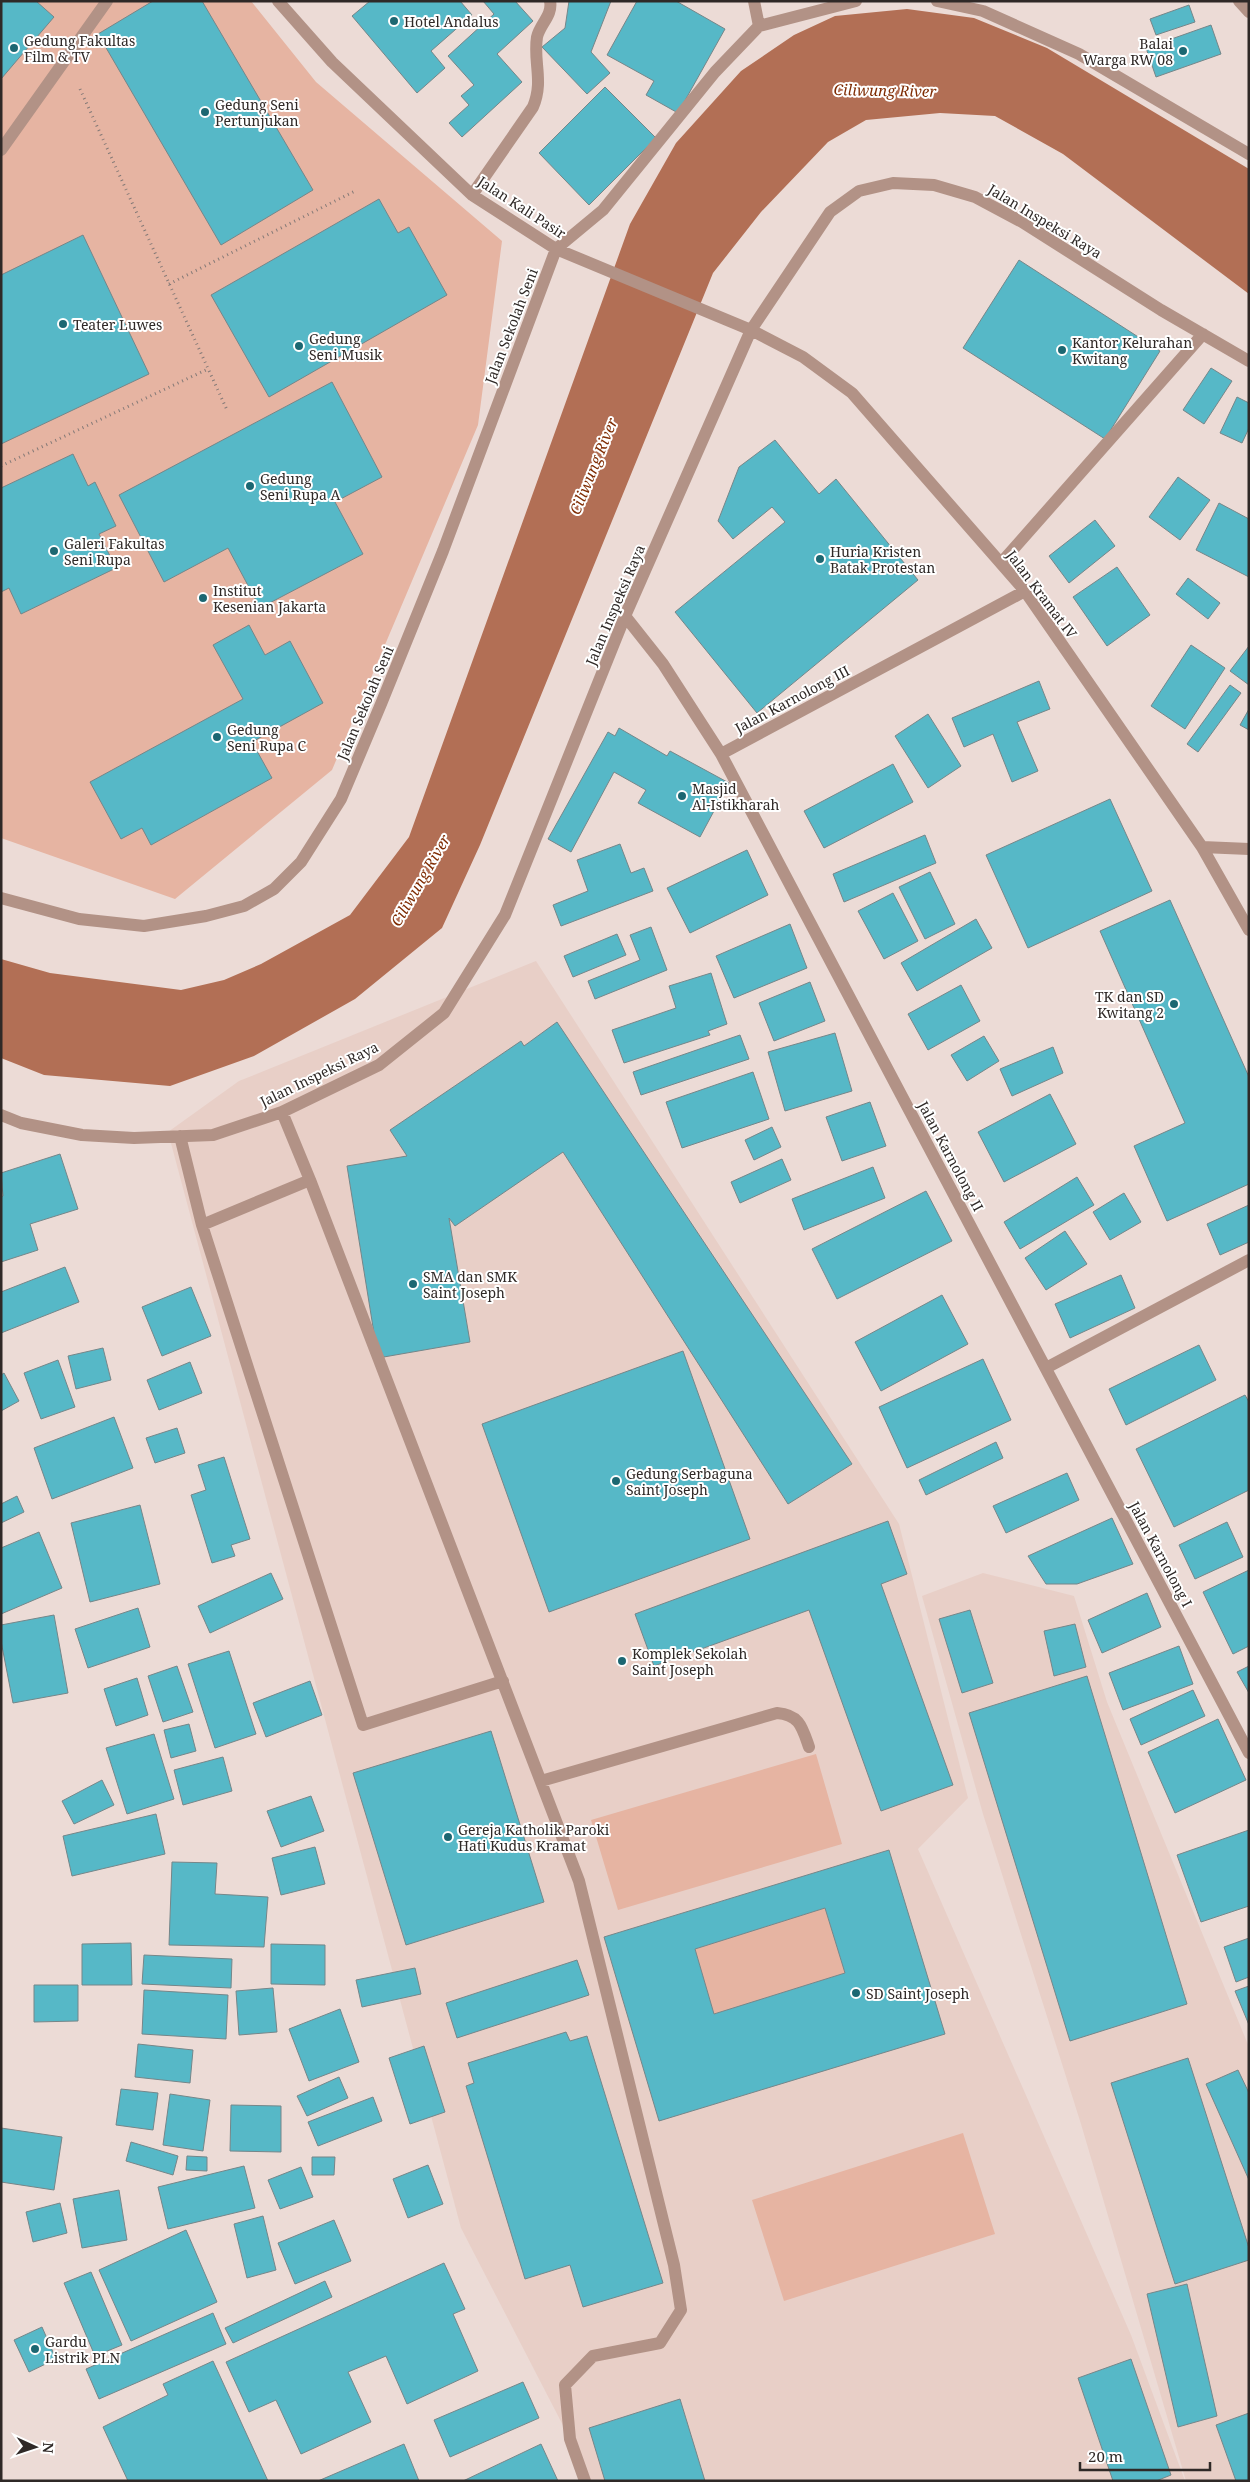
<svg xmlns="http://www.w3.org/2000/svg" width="1250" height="2482" font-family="'Noto Serif',serif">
<rect width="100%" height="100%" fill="#ecdbd6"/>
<path fill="#e8cfc7" d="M536 961 899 1524 968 1798 918 1849 1131 2335 1185 2481H582L570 2439 461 2228 168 1132 239 1081Z
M983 1573 1074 1596 1107 1702 1249 2047V2481H1186L1081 2124 983 1814 922 1596Z"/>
<path fill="#e6b4a2" d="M1 1H251L316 82 502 241 478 425 332 770 175 899 1 838Z
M816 1754 842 1844 618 1910 591 1820Z
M825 1908 845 1973 714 2014 695 1949Z
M963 2133 995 2234 784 2301 752 2200Z"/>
<path fill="#b26f55" d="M907 9 974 18 1047 48 1249 169V294L1063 154 995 116 940 113 866 120 828 142 761 212 713 273 480 845 442 928 355 999 254 1056 170 1086 44 1075 1 1058V959L50 973 181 990 224 980 261 964 350 915 409 837 630 224 676 143 741 71 794 35 835 16Z"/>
<path fill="#56b8c7" stroke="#758689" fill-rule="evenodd" d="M1 1H36L54 17 1 79Z
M153 1H202L313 190 221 245 98 34Z
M370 1H460L472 15 431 51 445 68 417 93 352 16Z
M483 1H515L533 21 497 54 522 82 462 137 449 123 469 105 461 96 474 85 448 56 494 14Z
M569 1H611L591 52 610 73 587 94 542 47 565 28Z
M637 1H676L725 29 678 113 646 95 654 81 607 55Z
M1189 5 1195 22 1156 35 1150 19Z
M1211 25 1221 54 1156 77 1146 48Z
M605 87 656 138 589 205 539 153Z
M379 199 398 233 409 227 447 295 269 397 211 295Z
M83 235 149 374 1 444V275Z
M1019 260 1160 351 1105 439 963 348Z
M1211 368 1232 381 1204 424 1183 410Z
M332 382 382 477 335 502 363 554 260 608 228 548 164 582 119 495Z
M1237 397 1249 403V428L1242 443 1220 433Z
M775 440 819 494 836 479 918 580 757 713 675 612 785 522 772 507 733 539 718 521 739 467Z
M73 454 88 486 95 482 116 526 99 534 116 568 21 614 9 588 1 592V488Z
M1178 477 1210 500 1180 540 1149 517Z
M1219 503 1249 519V577L1196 550Z
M1095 520 1115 546 1069 583 1049 556Z
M1117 567 1150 615 1107 646 1073 597Z
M1188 578 1220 603 1208 619 1176 594Z
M249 625 265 655 290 641 323 703 252 742 272 778 151 845 142 828 121 839 90 782 243 699 213 645Z
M1191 645 1225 668 1185 729 1151 706Z
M1249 646V685L1230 671Z
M1039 681 1050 709 1017 722 1038 771 1012 782 993 734 964 747 952 718Z
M1230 685 1241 693 1198 752 1187 744Z
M1249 709V730L1240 725Z
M928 714 961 766 928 788 895 736Z
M619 728 667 756 670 751 729 783 700 837 638 803 646 790 614 772 571 852 548 839 608 732 615 736Z
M893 764 913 802 824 848 804 811Z
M1110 799 1152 891 1028 948 986 855Z
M925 835 936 863 844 902 833 874Z
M620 844 631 873 644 868 653 891 561 926 553 905 588 891 577 860Z
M747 850 768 895 690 933 667 888Z
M930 872 955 924 925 939 899 887Z
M893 893 918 941 884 959 858 911Z
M1170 900 1249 1077V1184L1167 1221 1134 1146 1185 1123 1100 931Z
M976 919 992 948 917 991 901 963Z
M790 924 807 968 734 998 716 956Z
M651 927 667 970 595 999 588 981 640 960 630 935Z
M617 934 626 955 573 977 564 956Z
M711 973 727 1024 708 1031 710 1035 624 1063 612 1030 676 1008 669 986Z
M810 982 825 1021 774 1041 759 1003Z
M961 985 980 1021 928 1050 908 1014Z
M557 1022 852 1464 788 1504 563 1152 455 1226 449 1218 470 1342 378 1358 347 1166 407 1156 390 1130 521 1041 524 1046Z
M835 1033 852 1091 785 1111 768 1052Z
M740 1035 749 1059 641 1095 633 1072Z
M984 1036 999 1061 967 1081 951 1055Z
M1053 1047 1063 1073 1012 1096 1000 1069Z
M753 1072 769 1119 682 1148 666 1102Z
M1050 1094 1076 1144 1004 1182 978 1132Z
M870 1102 886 1146 842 1161 826 1117Z
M772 1127 781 1147 754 1160 745 1140Z
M60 1154 78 1209 30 1224 38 1250 1 1262V1197L3 1196 1 1173Z
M782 1159 791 1180 740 1203 731 1182Z
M873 1167 885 1198 804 1230 792 1199Z
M1077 1177 1094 1205 1020 1249 1004 1222Z
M926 1191 952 1241 837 1299 812 1249Z
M1124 1193 1141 1222 1110 1240 1093 1212Z
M1249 1205V1242L1220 1255 1207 1224Z
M1065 1231 1087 1264 1046 1290 1025 1258Z
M65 1267 79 1302 1 1333V1292Z
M1121 1275 1135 1308 1070 1338 1055 1304Z
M191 1287 211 1336 162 1356 142 1307Z
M942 1295 968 1344 881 1391 855 1342Z
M1199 1345 1216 1380 1126 1425 1109 1389Z
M103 1348 111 1380 76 1389 68 1356Z
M683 1351 750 1539 549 1612 482 1424Z
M983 1359 1011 1420 907 1468 879 1407Z
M58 1360 75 1407 41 1419 24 1373Z
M190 1362 202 1393 159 1410 147 1380Z
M4 1373 19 1401 1 1411V1375Z
M1245 1395 1249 1402V1490L1174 1527 1136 1449Z
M114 1417 133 1468 52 1499 34 1448Z
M177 1428 185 1453 155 1463 146 1438Z
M996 1442 1003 1458 926 1495 919 1480Z
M224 1457 250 1539 231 1545 235 1556 212 1563 191 1495 206 1490 198 1465Z
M1067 1473 1079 1500 1006 1533 993 1506Z
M17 1496 24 1512 1 1523V1504Z
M140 1505 160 1584 90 1602 71 1523Z
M1112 1518 1133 1564 1077 1584H1046L1028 1556Z
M888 1521 907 1574 881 1584 953 1785 881 1811 809 1610 654 1666 635 1614Z
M1227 1522 1243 1557 1195 1579 1179 1545Z
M39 1532 62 1588 1 1614V1548Z
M1249 1570V1646L1233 1654 1203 1592Z
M271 1573 283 1599 210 1633 198 1606Z
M1147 1593 1161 1627 1102 1653 1088 1620Z
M138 1608 150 1647 88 1668 75 1629Z
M970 1610 993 1683 962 1693 939 1619Z
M54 1615 68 1693 13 1703 1 1641V1625Z
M1075 1624 1086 1667 1054 1676 1044 1631Z
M1179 1646 1193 1684 1123 1710 1109 1673Z
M229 1651 256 1734 215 1748 188 1664Z
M177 1666 193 1712 163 1722 148 1676Z
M1249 1666V1693L1237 1672Z
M1087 1676 1187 2004 1070 2041 969 1713Z
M137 1678 148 1715 116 1726 104 1689Z
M310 1681 322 1715 266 1737 253 1703Z
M1193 1690 1205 1716 1141 1745 1130 1719Z
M1218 1719 1246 1780 1175 1813 1148 1752Z
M189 1724 196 1751 171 1758 164 1730Z
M491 1731 544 1902 406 1945 353 1773Z
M154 1734 174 1799 127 1814 106 1748Z
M223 1757 232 1791 183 1805 174 1770Z
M102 1780 114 1805 74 1824 62 1801Z
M311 1796 324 1831 281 1847 267 1811Z
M156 1814 165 1854 72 1876 63 1836Z
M1249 1830V1906L1201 1922 1177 1855Z
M315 1847 325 1884 281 1895 272 1858Z
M889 1850 945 2034 659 2121 604 1937ZM825 1908 845 1973 714 2014 695 1949Z
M172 1862 217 1863 215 1894 268 1897 264 1947 169 1945Z
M1249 1938V1977L1236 1982 1224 1947Z
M131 1943 132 1985H82V1944Z
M271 1944 325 1945V1985L271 1984Z
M144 1955 232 1959 231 1988 142 1984Z
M577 1960 589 1995 457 2038 446 2003Z
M415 1968 421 1994 362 2007 356 1980Z
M34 1985H78V2021L34 2022Z
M1249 1986V2025L1235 1991Z
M273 1988 277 2032 239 2035 236 1991Z
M144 1990 228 1995 226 2039 142 2034Z
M340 2009 359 2062 309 2081 289 2029Z
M566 2032 570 2041 587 2036 663 2283 583 2307 570 2265 525 2279 466 2086 474 2083 468 2063Z
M138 2044 193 2050 190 2083 135 2077Z
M424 2046 445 2112 410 2124 389 2058Z
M1188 2058 1249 2248V2260L1175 2284 1111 2083Z
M1238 2070 1249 2093V2180L1206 2084Z
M339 2077 348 2098 307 2116 297 2096Z
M121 2089 158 2093 153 2130 116 2125Z
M170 2094 210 2100 203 2151 163 2145Z
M373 2097 382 2121 318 2146 308 2122Z
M231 2105 281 2106V2152L230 2151Z
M1 2128 62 2137 54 2190 1 2182Z
M131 2142 178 2156 173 2175 126 2161Z
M187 2156 207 2157V2171L186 2170Z
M312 2157H335L334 2175H312Z
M428 2165 443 2204 408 2218 393 2179Z
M244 2166 255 2208 168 2229 158 2187Z
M301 2167 313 2197 280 2209 268 2180Z
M119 2190 127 2240 82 2248 73 2199Z
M60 2203 67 2233 33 2242 26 2212Z
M263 2216 276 2270 247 2278 234 2224Z
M334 2220 351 2261 295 2284 278 2243Z
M186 2230 217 2302 131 2341 99 2270Z
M444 2263 465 2309 453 2314 478 2371 407 2404 386 2356 348 2372 371 2422 301 2454 276 2400 249 2412 226 2362Z
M91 2272 122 2345 95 2356 64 2283Z
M325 2281 332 2297 233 2343 225 2328Z
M1187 2284 1217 2416 1178 2427 1147 2294Z
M213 2313 226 2344 99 2399 86 2369Z
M42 2327 56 2359 29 2372 14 2340Z
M1131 2359 1171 2475 1156 2481H1113L1078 2378Z
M213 2361 268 2481H128L103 2427 168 2395 163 2384Z
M523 2382 539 2418 450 2457 434 2420Z
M680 2399 705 2481H605L589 2428Z
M1249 2413V2481H1236L1216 2425Z
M404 2444 419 2481H318Z
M541 2444 558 2481H463Z"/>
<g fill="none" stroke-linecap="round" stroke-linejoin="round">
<path stroke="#857a77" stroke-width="3" stroke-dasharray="1 4" stroke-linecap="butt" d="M80 89 227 410
M169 284 355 191
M1 466 208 369"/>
<path stroke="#b29286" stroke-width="12" d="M278 1 332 62 472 195 556 249 751 330 803 357 852 393 1025 591 1202 847 1249 930
M754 1 759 26
M937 1 983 11 1079 54 1249 154
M1239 1 1249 12
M1 150 107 1
M472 195 533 107C544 81 533 62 537 37 540 24 553 15 550 1
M1001 563 1203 334
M625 616 663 664 721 754 1249 1753
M721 754 1025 591
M1202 847 1249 849
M1 898 79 919 144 926 206 916 244 906 274 889 301 862 341 799 381 704 443 551 556 249 603 210 715 72 759 26 856 1
M282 1112 310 1180 579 1881 674 2265 681 2310 660 2343 593 2356 565 2385 570 2439 585 2481
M1 1115 21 1123 82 1135 134 1138 213 1135 282 1112 379 1065 444 1013 505 915 625 616 751 330 830 212 859 191 893 183 934 185 975 197 1022 222 1161 310 1249 361
M180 1136 202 1225
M310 1180 202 1225 363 1725 503 1681
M1046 1368 1249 1260
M541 1781 777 1713C800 1715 802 1727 809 1747"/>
</g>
<g fill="#1c6772" stroke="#fff" stroke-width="2">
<circle cx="394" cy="21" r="5"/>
<circle cx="14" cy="48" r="5"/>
<circle cx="1183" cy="51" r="5"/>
<circle cx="205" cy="112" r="5"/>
<circle cx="63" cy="324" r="5"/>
<circle cx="299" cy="346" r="5"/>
<circle cx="1062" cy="350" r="5"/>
<circle cx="250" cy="486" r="5"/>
<circle cx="54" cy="551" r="5"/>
<circle cx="820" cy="559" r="5"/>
<circle cx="203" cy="598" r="5"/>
<circle cx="217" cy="737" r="5"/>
<circle cx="682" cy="796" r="5"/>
<circle cx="1174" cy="1004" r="5"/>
<circle cx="413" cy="1284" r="5"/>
<circle cx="616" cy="1481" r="5"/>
<circle cx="622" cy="1661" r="5"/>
<circle cx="448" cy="1837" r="5"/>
<circle cx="856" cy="1993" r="5"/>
<circle cx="35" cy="2349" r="5"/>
</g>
<g text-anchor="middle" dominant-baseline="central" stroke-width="4" stroke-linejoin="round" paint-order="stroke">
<g font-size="14" fill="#2f2927" stroke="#fff" text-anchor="start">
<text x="404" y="21">Hotel Andalus</text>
<text x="24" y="40">Gedung Fakultas<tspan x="24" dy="16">Film &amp; TV</tspan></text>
<text x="1173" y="43" text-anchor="end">Balai<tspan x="1173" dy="16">Warga RW 08</tspan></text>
<text x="215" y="104">Gedung Seni<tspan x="215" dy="16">Pertunjukan</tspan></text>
<text x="73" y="324">Teater Luwes</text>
<text x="309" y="338">Gedung<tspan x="309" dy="16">Seni Musik</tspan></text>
<text x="1072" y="342">Kantor Kelurahan<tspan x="1072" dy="16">Kwitang</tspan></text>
<text x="260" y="478">Gedung<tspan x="260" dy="16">Seni Rupa A</tspan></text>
<text x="64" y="543">Galeri Fakultas<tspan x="64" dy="16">Seni Rupa</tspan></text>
<text x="830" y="551">Huria Kristen<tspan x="830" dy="16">Batak Protestan</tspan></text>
<text x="213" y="590">Institut<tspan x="213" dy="16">Kesenian Jakarta</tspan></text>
<text x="227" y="729">Gedung<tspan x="227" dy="16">Seni Rupa C</tspan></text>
<text x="692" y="788">Masjid<tspan x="692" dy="16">Al-Istikharah</tspan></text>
<text x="1164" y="996" text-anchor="end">TK dan SD<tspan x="1164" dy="16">Kwitang 2</tspan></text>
<text x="423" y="1276">SMA dan SMK<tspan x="423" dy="16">Saint Joseph</tspan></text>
<text x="626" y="1473">Gedung Serbaguna<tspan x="626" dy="16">Saint Joseph</tspan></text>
<text x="632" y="1653">Komplek Sekolah<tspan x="632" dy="16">Saint Joseph</tspan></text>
<text x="458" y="1829">Gereja Katholik Paroki<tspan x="458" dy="16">Hati Kudus Kramat</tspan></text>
<text x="866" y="1993">SD Saint Joseph</text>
<text x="45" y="2341">Gardu<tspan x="45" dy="16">Listrik PLN</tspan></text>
</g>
<g font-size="14" fill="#2f2927" stroke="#fff">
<text transform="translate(522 207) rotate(33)">Jalan Kali Pasir</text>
<text transform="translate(1045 221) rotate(31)">Jalan Inspeksi Raya</text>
<text transform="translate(511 326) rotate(-69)">Jalan Sekolah Seni</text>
<text transform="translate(1042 594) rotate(53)">Jalan Kramat IV</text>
<text transform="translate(615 605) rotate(-67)">Jalan Inspeksi Raya</text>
<text transform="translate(792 699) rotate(-28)">Jalan Karnolong III</text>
<text transform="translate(365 703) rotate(-67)">Jalan Sekolah Seni</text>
<text transform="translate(319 1074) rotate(-26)">Jalan Inspeksi Raya</text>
<text transform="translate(951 1156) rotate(62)">Jalan Karnolong II</text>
<text transform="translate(1161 1554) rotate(62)">Jalan Karnolong I</text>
</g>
<g font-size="15" font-style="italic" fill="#7f2c03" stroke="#fff">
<text transform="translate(885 90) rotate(1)">Ciliwung River</text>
<text transform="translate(593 466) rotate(-68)">Ciliwung River</text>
<text transform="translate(420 880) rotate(-60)">Ciliwung River</text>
</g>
</g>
<rect width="1250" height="2482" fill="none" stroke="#2f2927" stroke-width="5"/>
<g transform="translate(35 2447) rotate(93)" stroke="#ffffff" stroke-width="4" paint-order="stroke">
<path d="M0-4L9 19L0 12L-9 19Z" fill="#2f2927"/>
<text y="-8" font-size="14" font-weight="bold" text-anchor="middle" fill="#2f2927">N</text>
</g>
<path d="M1080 2462v8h130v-8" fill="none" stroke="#2f2927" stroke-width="2.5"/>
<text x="1088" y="2462" font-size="15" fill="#2f2927" stroke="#ffffff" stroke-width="4" paint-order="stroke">20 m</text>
</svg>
